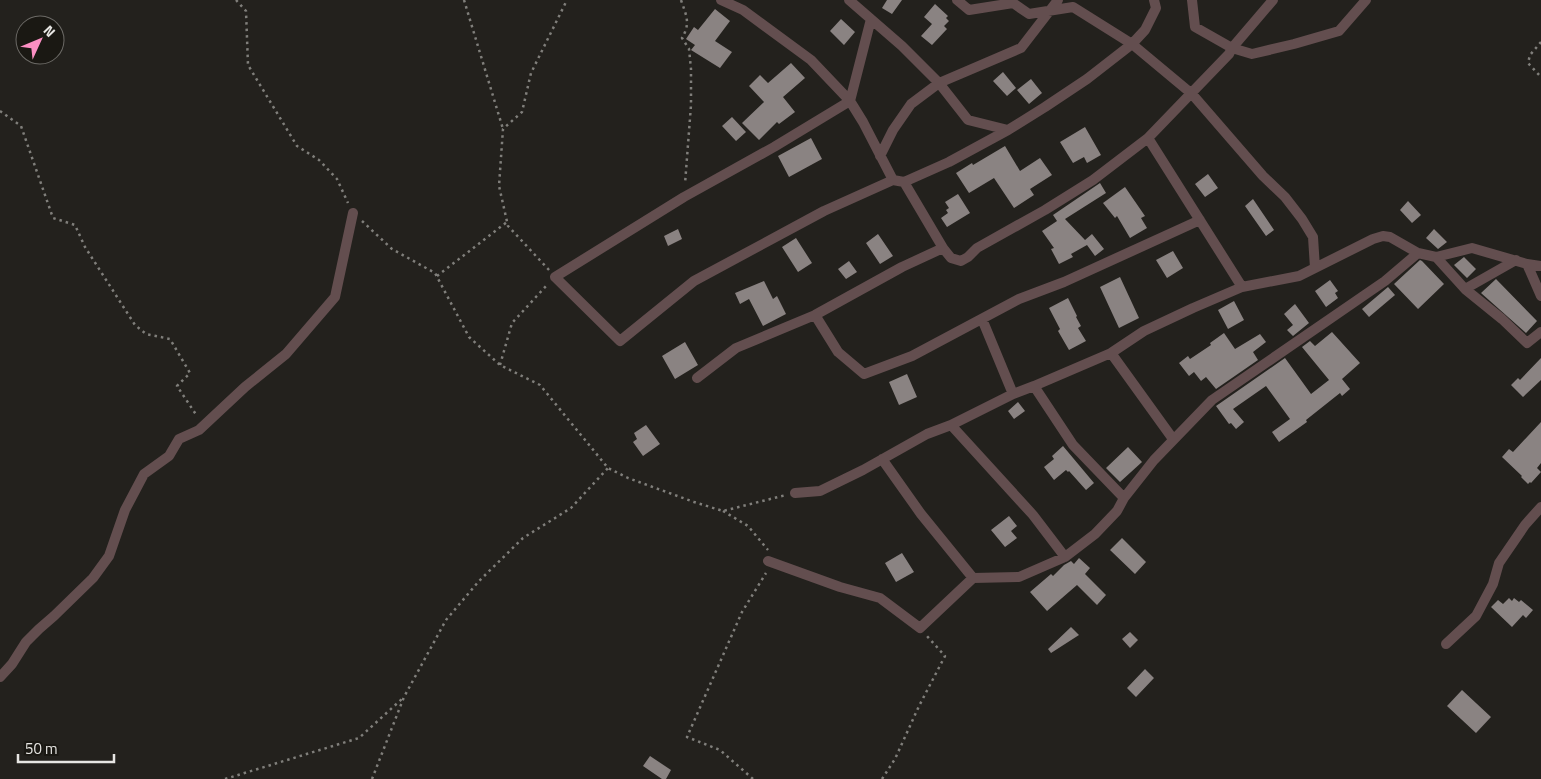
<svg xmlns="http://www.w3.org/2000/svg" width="1541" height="779" font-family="'Titillium Web',sans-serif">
<rect width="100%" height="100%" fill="#23211d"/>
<path fill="#8a8382" d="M887 0H902L892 14 882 8Z
M935 4 948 16 946 18 949 21 944 26 947 29 932 45 921 36 932 24 924 17Z
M715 9 730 21 715 41 732 52 720 68 691 50 695 45 686 39 694 27 698 30Z
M841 19 855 32 844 45 830 31Z
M791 63 805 78 783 97 795 112 779 124 777 122 759 140 742 123 764 102 749 86 760 75 768 83Z
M1003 72 1016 88 1007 96 993 81Z
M1031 79 1042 93 1029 104 1017 90Z
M732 117 746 132 736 141 722 126Z
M1085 127 1101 155 1087 163 1084 157 1073 163 1060 142Z
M811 138 822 159 789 177 778 156Z
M1005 146 1020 171 1040 158 1052 175 1030 189 1034 195 1014 208 994 178 969 193 956 173 972 163 973 165Z
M1208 174 1218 188 1205 197 1195 184Z
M1100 183 1106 193 1065 219 1085 240 1092 234 1104 249 1095 256 1087 245 1071 254 1073 257 1059 264 1051 249 1054 248 1042 231 1057 221 1053 215Z
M1125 187 1145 216 1141 218 1147 228 1130 238 1117 216 1115 218 1103 203Z
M958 194 970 213 947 227 941 218 948 213 946 210 949 208 945 202Z
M1253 199 1274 230 1266 236 1245 206Z
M1408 201 1421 215 1412 223 1400 210Z
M678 229 682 239 668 246 664 236Z
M1434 229 1447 242 1438 249 1426 238Z
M878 234 893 256 880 264 866 243Z
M796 238 812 263 798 272 782 247Z
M1173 251 1183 268 1167 278 1156 260Z
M1464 257 1476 269 1467 278 1454 265Z
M1420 260 1422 261 1444 284 1418 309 1394 284Z
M849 261 857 272 846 279 838 269Z
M1120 277 1139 318 1119 328 1100 287Z
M1496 279 1537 321 1526 333 1481 293Z
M1330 280 1338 291 1335 293 1338 298 1326 307 1315 291Z
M764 281 773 299 777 296 786 314 763 326 749 299 740 304 735 293Z
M1388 287 1395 295 1369 317 1362 309Z
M1068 298 1077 316 1076 317 1081 326 1078 328 1086 341 1069 350 1058 331 1060 329 1049 308Z
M1234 301 1244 320 1228 329 1218 310Z
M1295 304 1309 323 1293 336 1287 330 1293 325 1284 314Z
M1332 332 1360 363 1342 379 1350 389 1342 396 1340 393 1306 420 1307 422 1279 442 1272 432 1290 419 1266 386 1233 409 1244 422 1236 429 1231 423 1229 424 1216 406 1285 358 1311 394 1329 380 1302 347 1310 341 1315 346Z
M1224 333 1235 349 1260 334 1266 342 1253 352 1258 360 1216 389 1206 377 1201 381 1194 372 1189 376 1179 363 1188 356 1190 359 1211 345 1210 343Z
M685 342 698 365 675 379 662 356Z
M1541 358V380L1523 397 1511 385 1518 378 1520 380Z
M907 374 917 397 899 405 889 382Z
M1018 402 1025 411 1014 419 1008 411Z
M1541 422V463L1537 468 1541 472 1531 483 1530 482 1528 484 1521 477 1522 476 1502 457 1509 449 1513 452Z
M646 425 660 444 643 456 633 442 637 439 634 433Z
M1063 446 1094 483 1086 490 1069 471 1068 472 1066 470 1054 480 1044 467 1054 459 1052 456Z
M1128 447 1142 462 1120 482 1106 468Z
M1009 516 1017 526 1011 531 1017 538 1005 547 991 530Z
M1122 538 1146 562 1135 574 1110 550Z
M902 553 914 572 896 582 885 563Z
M1079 558 1090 568 1085 574 1106 595 1097 605 1077 585 1047 611 1030 592 1051 574 1053 576 1064 565 1071 561 1074 564Z
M1509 598 1512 601 1514 598 1519 602 1521 600 1533 610 1526 618 1523 615 1512 627 1491 607 1498 600 1503 604Z
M1071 627 1079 635 1051 653 1048 649Z
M1130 632 1138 640 1130 648 1122 639Z
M1145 669 1154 678 1136 697 1127 688Z
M1462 690 1491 717 1476 733 1447 706Z
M650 756 671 770 666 779H662L643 766Z"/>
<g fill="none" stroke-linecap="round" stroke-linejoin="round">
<path stroke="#807f7b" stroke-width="2.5" stroke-dasharray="2.5 4" stroke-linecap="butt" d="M236 0 246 11 248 65 297 146 319 160 337 179 348 203
M464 0 503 129
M681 0C686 15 691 23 682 38L689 49 691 69V105L685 184
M1541 42 1530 55 1528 63 1541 77
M0 111 21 126 53 218 75 225 85 247 135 325 146 334 170 339 190 373 177 386 197 416
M362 221 392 249 435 273 469 337 500 365 540 385 608 468 628 478 694 502 723 511 786 495
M549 270 508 226 499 186 503 129 522 112 531 73 567 0
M437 276 507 222
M500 365 512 323 547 285
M723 511 748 526 768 550
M225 779 359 738 403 698
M372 779 404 697 446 620 479 581 523 538 571 508 608 468
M753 779 720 750 687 737 742 612 766 573
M882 779 895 759 919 706 945 656 926 635"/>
<path stroke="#634e4f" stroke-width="10" d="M721 0 743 10 811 60 850 101 863 122 893 180 904 182 949 162 1008 130 1045 107 1087 79 1132 44 1145 30 1156 8 1154 0
M849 0 902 46 939 83 968 120 1008 130
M957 0 969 10 1013 3 1029 14 1073 7 1132 44 1192 94 1263 176 1285 197 1302 219 1313 237 1315 268
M1192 0 1195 27 1232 48 1252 54 1294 44 1339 31 1366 0
M871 19 850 101 774 147 684 197 555 277 620 341 694 281 824 211 893 180
M1148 138 1242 287
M880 156 893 130 911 104 939 83 1021 48 1058 0
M904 182 943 248
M1436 257 1465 289 1502 319 1527 343 1541 332
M1527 264 1541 296
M1465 289 1516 260
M815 315 838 352 864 374 912 356 1019 299 1064 282 1200 220
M982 319 1013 394
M1111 353 1173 439
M697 378 736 348 815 315 902 267 943 248 951 258 961 261 968 257 977 248 1045 210 1093 180 1148 138 1229 54 1232 48 1273 0
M1034 386 1073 445 1124 498
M951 425 1033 515 1065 557 1095 534 1117 511 1124 498 1154 460 1212 400 1385 281 1418 253
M882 459 921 514 973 578 1019 577 1065 557
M795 493 820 491 863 470 927 434 951 425 1013 394 1034 386 1111 353 1144 331 1193 308 1242 287 1299 276 1373 239 1383 236 1390 237 1418 253 1436 257 1472 248 1527 264 1541 266
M768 561 840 587 880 598 920 628 973 578
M1446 644 1476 616 1493 584 1499 563 1525 525 1541 507
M0 677 12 664 26 642 39 629 54 616 93 578 109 556 125 510 144 474 169 456 179 439 199 430 245 387 286 354 335 297 353 213"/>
</g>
<g transform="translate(40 40) rotate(46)"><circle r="24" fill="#1a1813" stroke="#6c6a66"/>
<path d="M0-4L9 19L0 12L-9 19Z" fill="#fc8fc3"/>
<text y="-8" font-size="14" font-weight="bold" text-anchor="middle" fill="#e7e6e3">N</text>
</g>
<path d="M18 754v8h96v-8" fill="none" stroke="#e7e6e3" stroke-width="2.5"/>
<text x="25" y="754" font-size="15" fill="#e7e6e3" stroke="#1a1813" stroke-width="4" paint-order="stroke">50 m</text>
</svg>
